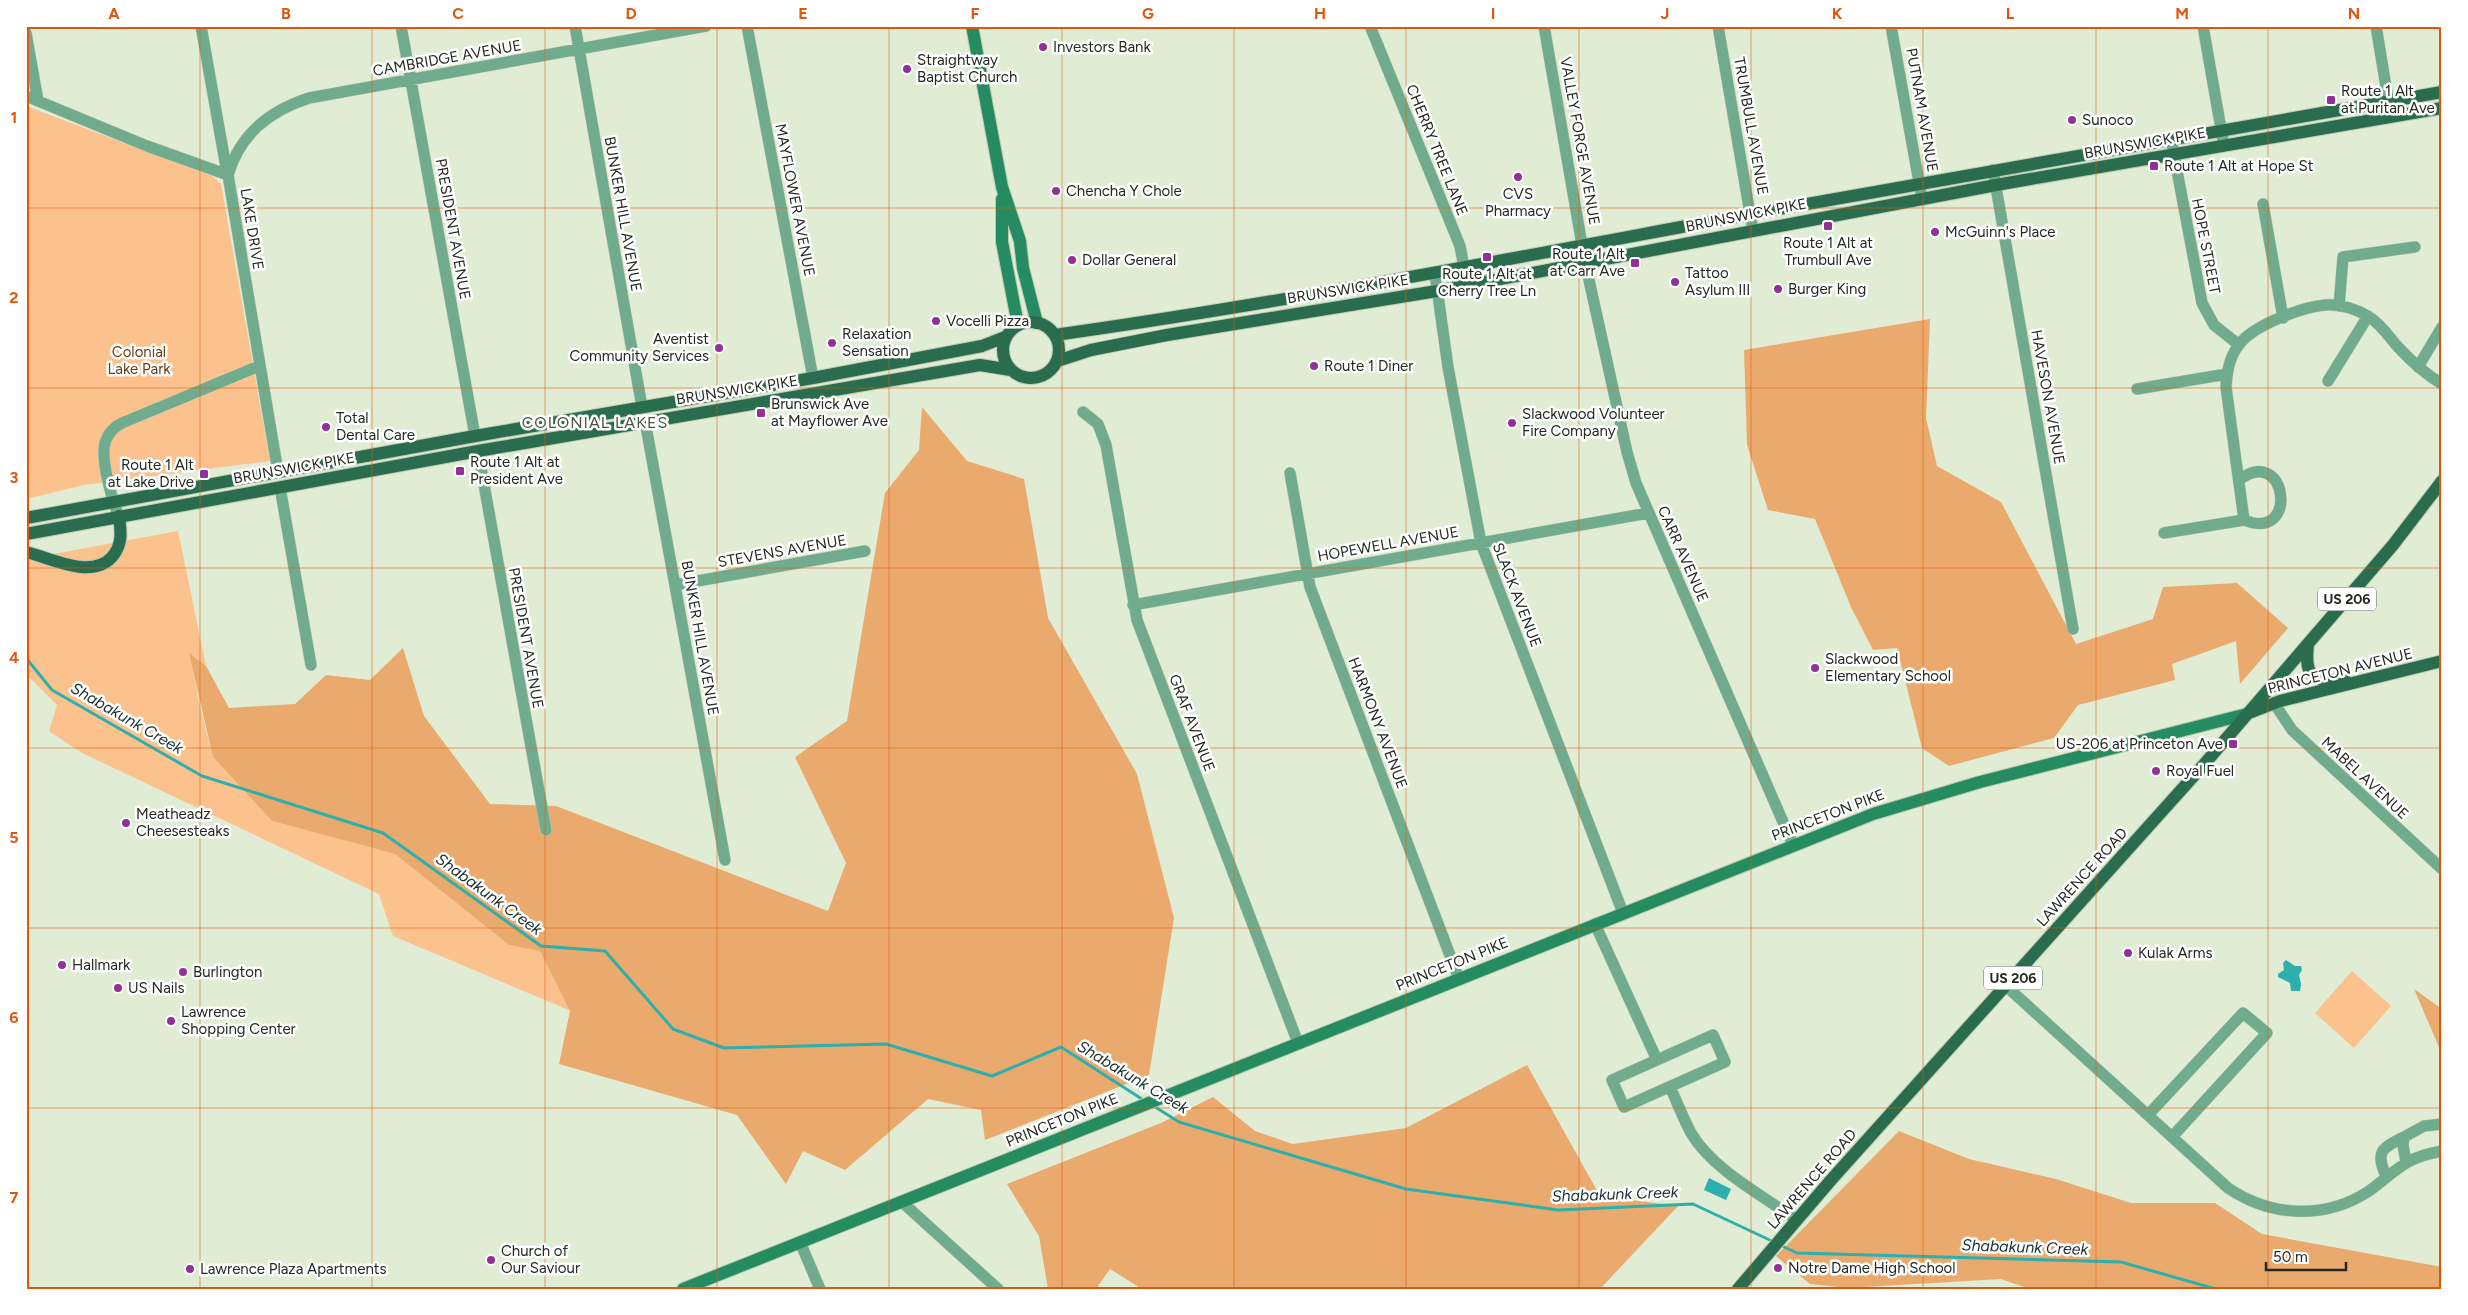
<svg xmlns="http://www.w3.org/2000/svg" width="2468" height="1315" font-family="Figtree,sans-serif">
<rect width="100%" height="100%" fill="#e0ecd3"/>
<path fill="#fbc28e" d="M26 106 212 176 221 184 270 461 84 485 26 499Z
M178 531 206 666 190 654 200 707 213 757 272 821 395 854 509 945 540 950 571 1011 393 936 379 894 82 753 49 731 57 705 26 674V559Z
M2352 971 2391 1006 2354 1048 2315 1013Z"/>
<path fill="#eaaa6e" d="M1930 319 1926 418 1937 466 2001 502 2076 644 2153 619 2163 587 2237 583 2288 628 2240 684 2236 641 2172 664 2175 680 2078 705 2054 738 1949 766 1922 748 1897 648 1873 650 1851 607 1815 519 1768 510 1747 445 1744 350Z
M922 407 967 461 1024 479 1048 618 1137 774 1174 918 1149 1075 985 1140 981 1110 928 1099 845 1170 803 1151 786 1184 737 1115 559 1064 570 1011 540 951 509 945 395 854 272 821 213 757 189 653 206 666 229 708 295 704 326 675 370 680 403 648 424 716 490 804 556 806 828 911 846 863 795 757 847 721 885 493 919 450Z
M2414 989 2442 1009V1054Z
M1527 1065 1600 1196 1678 1206 1600 1289H1142L1110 1269 1096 1289H1048L1039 1236 1007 1184 1161 1123 1213 1097 1255 1131 1293 1144 1406 1128Z
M1899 1131 1969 1159 2056 1179 2131 1203H2215L2262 1234 2442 1267V1289H2030L2001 1279 1847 1288 1810 1284 1776 1256Z"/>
<path fill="#2dafad" d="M2286 960 2295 966H2301L2302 970 2299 975 2301 984 2300 991H2291L2290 983 2278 977V974L2284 970 2283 963Z
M1709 1178 1731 1189 1726 1200 1704 1190Z"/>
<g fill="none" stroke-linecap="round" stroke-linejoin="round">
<path stroke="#2dafad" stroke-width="3" d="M26 658 52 690 202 776 383 833 541 946 605 951 673 1029 724 1048 886 1044 992 1076 1061 1047 1145 1101
M1152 1105 1179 1122 1406 1189 1558 1210 1693 1204 1774 1242
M1780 1245 1797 1253 2121 1262 2216 1289"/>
<defs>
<path id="minor" d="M201 26 227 173
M401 26 475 436
M575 26 642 407
M747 26 813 378
M1370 26 1460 246 1464 267 1459 287
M1544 26 1585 262 1627 452 1636 483 1793 845
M1718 26 1753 231
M1891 26 1922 199
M2203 26 2224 146
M2376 26 2391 117
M26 33 38 101
M26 96 147 146 228 175 278 472
M2171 139 2202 303 2214 325 2239 345
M1993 170 2073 629
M228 175C240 134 269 111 309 98L706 26
M2263 204 2283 318
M1435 274 1448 367 1481 543 1623 913
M2339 306 2343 257 2415 247
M2418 367 2442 327
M2328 381 2368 316
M2137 389 2227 374
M1083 412 1098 424 1106 445 1137 620 1298 1043
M645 421 725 860
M478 451 546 830
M1290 473 1310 587 1459 979
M2239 480C2287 443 2300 543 2244 520
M280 487 311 665
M119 516C112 500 99 456 106 440 109 432 114 427 122 423L259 366
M2244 520 2226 387C2227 370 2230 354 2242 341 2258 324 2302 307 2325 305 2340 304 2356 309 2369 317 2381 324 2389 337 2398 347 2411 361 2425 374 2442 384
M2164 533 2244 520
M675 585 865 551
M1133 605 1648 513
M2274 703 2292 730 2442 869
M1595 924 1657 1060
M2006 986 2228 1188C2271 1217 2325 1220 2369 1191 2398 1170 2403 1158 2442 1151
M1713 1035 1725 1062 1624 1107 1612 1080Z
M1670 1087C1677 1102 1683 1118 1691 1133 1712 1169 1763 1196 1797 1220
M2148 1115 2243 1013 2267 1033 2172 1137
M2406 1162 2403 1145 2404 1137 2424 1126 2442 1124
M2386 1176C2375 1151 2382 1148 2404 1137
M902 1202 998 1289
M800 1242 820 1289"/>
<path id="secondary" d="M972 26 1002 187 1020 241 1023 268 1037 323
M1002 199V242L1018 325
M683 1289 1873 814 1980 782 2247 714"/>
<path id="primary" d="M1003 350a28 28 0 1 1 56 0a28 28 0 1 1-56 0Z
M1055 335C1296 301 1534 254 1773 210 1996 169 2219 132 2442 92
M1057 361 1091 350 1167 335 1437 291 1996 185 2442 108
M26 518 475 436 813 378 982 346 1005 337
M26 534 478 451 980 365 1011 370
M26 552C51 558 91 580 112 557 123 544 121 532 119 516
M2308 644C2304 680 2313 680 2346 681
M2249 713 2280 701 2442 661
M1738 1289 1831 1180 2200 769 2393 545 2442 481"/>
</defs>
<use href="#minor" stroke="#bec9b3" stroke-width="12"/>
<use href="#secondary" stroke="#bec9b3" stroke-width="14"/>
<use href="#primary" stroke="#bec9b3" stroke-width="14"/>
<use href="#minor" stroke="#71ab8d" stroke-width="11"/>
<use href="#secondary" stroke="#258c61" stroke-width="12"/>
<use href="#primary" stroke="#296d4e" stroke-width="12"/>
</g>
<path fill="none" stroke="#de570d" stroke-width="1" stroke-opacity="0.55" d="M200 26V1289M372 26V1289M545 26V1289M717 26V1289M889 26V1289M1062 26V1289M1234 26V1289M1406 26V1289M1579 26V1289M1751 26V1289M1923 26V1289M2096 26V1289M2268 26V1289M26 208H2442M26 388H2442M26 568H2442M26 748H2442M26 928H2442M26 1108H2442"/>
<g fill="#933097" stroke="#fff" stroke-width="2">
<circle cx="1043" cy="47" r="5"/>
<circle cx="907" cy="69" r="5"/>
<rect x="2326" y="95" width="10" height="10" rx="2.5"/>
<circle cx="2072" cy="120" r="5"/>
<rect x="2149" y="161" width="10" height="10" rx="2.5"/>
<circle cx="1518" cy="177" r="5"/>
<circle cx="1056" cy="191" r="5"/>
<rect x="1823" y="221" width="10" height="10" rx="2.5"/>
<circle cx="1935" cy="232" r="5"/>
<rect x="1482" y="252" width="10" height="10" rx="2.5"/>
<circle cx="1072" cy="260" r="5"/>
<rect x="1630" y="258" width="10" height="10" rx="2.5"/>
<circle cx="1675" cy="282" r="5"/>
<circle cx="1778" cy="289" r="5"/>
<circle cx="936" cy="321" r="5"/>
<circle cx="832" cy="343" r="5"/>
<circle cx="719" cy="348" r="5"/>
<circle cx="1314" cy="366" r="5"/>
<rect x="756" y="408" width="10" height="10" rx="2.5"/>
<circle cx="1512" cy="423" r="5"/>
<circle cx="326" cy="427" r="5"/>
<rect x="455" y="466" width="10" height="10" rx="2.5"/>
<rect x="199" y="469" width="10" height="10" rx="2.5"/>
<circle cx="1815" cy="668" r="5"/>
<rect x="2228" y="739" width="10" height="10" rx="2.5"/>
<circle cx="2156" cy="771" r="5"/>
<circle cx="126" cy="823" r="5"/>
<circle cx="2128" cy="953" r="5"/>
<circle cx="62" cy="965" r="5"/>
<circle cx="183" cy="972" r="5"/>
<circle cx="118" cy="988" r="5"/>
<circle cx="171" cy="1021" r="5"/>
<circle cx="491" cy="1260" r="5"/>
<circle cx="1778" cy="1268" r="5"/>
<circle cx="190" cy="1269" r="5"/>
</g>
<g text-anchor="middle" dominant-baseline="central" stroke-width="5" stroke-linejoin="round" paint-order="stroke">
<g fill="#fff" stroke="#666862" stroke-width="1">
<rect x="2318" y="587.5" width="58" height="23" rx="4"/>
<rect x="1984" y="966.5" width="58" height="23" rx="4"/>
</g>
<g font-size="14" font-weight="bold" fill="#24281f">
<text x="2347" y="599">US 206</text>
<text x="2013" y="978">US 206</text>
</g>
<g font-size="15" fill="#24281f" stroke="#fff" text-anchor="start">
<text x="1053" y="47">Investors Bank</text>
<text x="917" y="60">Straightway<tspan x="917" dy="17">Baptist Church</tspan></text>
<text x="2341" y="91">Route 1 Alt<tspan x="2341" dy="17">at Puritan Ave</tspan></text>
<text x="2082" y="120">Sunoco</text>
<text x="2164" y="166">Route 1 Alt at Hope St</text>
<text x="1066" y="191">Chencha Y Chole</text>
<text x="1518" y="194" text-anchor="middle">CVS<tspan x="1518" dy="17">Pharmacy</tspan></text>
<text x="1945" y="232">McGuinn's Place</text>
<text x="1828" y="243" text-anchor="middle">Route 1 Alt at<tspan x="1828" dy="17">Trumbull Ave</tspan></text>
<text x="1625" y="254" text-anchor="end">Route 1 Alt<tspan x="1625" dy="17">at Carr Ave</tspan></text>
<text x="1082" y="260">Dollar General</text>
<text x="1685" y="273">Tattoo<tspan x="1685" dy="17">Asylum III</tspan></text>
<text x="1487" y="274" text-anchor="middle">Route 1 Alt at<tspan x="1487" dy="17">Cherry Tree Ln</tspan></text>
<text x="1788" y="289">Burger King</text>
<text x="946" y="321">Vocelli Pizza</text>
<text x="842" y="334">Relaxation<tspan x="842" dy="17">Sensation</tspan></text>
<text x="709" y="339" text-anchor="end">Aventist<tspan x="709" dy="17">Community Services</tspan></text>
<text x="1324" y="366">Route 1 Diner</text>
<text x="771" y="404">Brunswick Ave<tspan x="771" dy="17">at Mayflower Ave</tspan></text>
<text x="1522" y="414">Slackwood Volunteer<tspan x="1522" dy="17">Fire Company</tspan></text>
<text x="336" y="418">Total<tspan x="336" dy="17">Dental Care</tspan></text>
<text x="470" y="462">Route 1 Alt at<tspan x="470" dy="17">President Ave</tspan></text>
<text x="194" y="465" text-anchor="end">Route 1 Alt<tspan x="194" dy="17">at Lake Drive</tspan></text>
<text x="1825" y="659">Slackwood<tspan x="1825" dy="17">Elementary School</tspan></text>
<text x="2223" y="744" text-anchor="end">US-206 at Princeton Ave</text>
<text x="2166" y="771">Royal Fuel</text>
<text x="136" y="814">Meatheadz<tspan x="136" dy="17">Cheesesteaks</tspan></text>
<text x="2138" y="953">Kulak Arms</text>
<text x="72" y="965">Hallmark</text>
<text x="193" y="972">Burlington</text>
<text x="128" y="988">US Nails</text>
<text x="181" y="1012">Lawrence<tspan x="181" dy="17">Shopping Center</tspan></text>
<text x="501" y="1251">Church of<tspan x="501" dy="17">Our Saviour</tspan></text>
<text x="1788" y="1268">Notre Dame High School</text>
<text x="200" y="1269">Lawrence Plaza Apartments</text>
</g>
<g font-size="15" fill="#24281f" stroke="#fff">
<text transform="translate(447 58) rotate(-10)">CAMBRIDGE AVENUE</text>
<text transform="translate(1922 110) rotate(80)">PUTNAM AVENUE</text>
<text transform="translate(1751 126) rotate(80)">TRUMBULL AVENUE</text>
<text transform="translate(1580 141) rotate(80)">VALLEY FORGE AVENUE</text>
<text transform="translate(2145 143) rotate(-10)">BRUNSWICK PIKE</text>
<text transform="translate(1437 150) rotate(68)">CHERRY TREE LANE</text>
<text transform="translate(795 200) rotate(79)">MAYFLOWER AVENUE</text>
<text transform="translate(623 214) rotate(80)">BUNKER HILL AVENUE</text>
<text transform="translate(1746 215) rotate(-11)">BRUNSWICK PIKE</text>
<text transform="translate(252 229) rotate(81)">LAKE DRIVE</text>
<text transform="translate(453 229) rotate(80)">PRESIDENT AVENUE</text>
<text transform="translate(2206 246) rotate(79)">HOPE STREET</text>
<text transform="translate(1348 289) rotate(-9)">BRUNSWICK PIKE</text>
<text transform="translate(737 390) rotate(-9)">BRUNSWICK PIKE</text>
<text transform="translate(2048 397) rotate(80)">HAVESON AVENUE</text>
<text transform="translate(294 468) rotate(-10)">BRUNSWICK PIKE</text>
<text transform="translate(1388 544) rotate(-10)">HOPEWELL AVENUE</text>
<text transform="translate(782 551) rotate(-10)">STEVENS AVENUE</text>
<text transform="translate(1683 554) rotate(66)">CARR AVENUE</text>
<text transform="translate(1517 595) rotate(69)">SLACK AVENUE</text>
<text transform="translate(526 638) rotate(80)">PRESIDENT AVENUE</text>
<text transform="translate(700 638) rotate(80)">BUNKER HILL AVENUE</text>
<text transform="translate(2340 671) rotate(-14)">PRINCETON AVENUE</text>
<text transform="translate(1192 723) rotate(69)">GRAF AVENUE</text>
<text transform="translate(1378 723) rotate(69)">HARMONY AVENUE</text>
<text transform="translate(2365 778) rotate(43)">MABEL AVENUE</text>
<text transform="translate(1828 815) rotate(-21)">PRINCETON PIKE</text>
<text transform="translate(2082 877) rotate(-48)">LAWRENCE ROAD</text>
<text transform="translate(1452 964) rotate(-22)">PRINCETON PIKE</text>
<text transform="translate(1062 1120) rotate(-22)">PRINCETON PIKE</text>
<text transform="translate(1812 1179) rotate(-49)">LAWRENCE ROAD</text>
</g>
<g font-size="15" fill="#683f11" stroke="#fff">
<text x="139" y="352">Colonial<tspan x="139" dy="17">Lake Park</tspan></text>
</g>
<g font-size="16" letter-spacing="1" fill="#4b553f" stroke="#fff">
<text x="595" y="422">COLONIAL LAKES</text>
</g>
<g font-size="16" font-style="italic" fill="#182e2d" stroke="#fff">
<text transform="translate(127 718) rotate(30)">Shabakunk Creek</text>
<text transform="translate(489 894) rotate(36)">Shabakunk Creek</text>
<text transform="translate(1133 1077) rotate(31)">Shabakunk Creek</text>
<text transform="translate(1615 1194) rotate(-2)">Shabakunk Creek</text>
<text transform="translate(2025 1247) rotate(2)">Shabakunk Creek</text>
</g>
</g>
<rect width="2468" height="1315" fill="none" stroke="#ffffff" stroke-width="55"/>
<path d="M2266 1262v8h80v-8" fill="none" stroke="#24281f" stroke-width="2.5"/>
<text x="2273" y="1262" font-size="15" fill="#24281f" stroke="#ffffff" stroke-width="4" paint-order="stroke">50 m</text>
<rect x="28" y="28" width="2412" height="1260" fill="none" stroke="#de570d" stroke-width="2"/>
<g font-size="16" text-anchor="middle" font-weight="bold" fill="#de570d">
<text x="114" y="19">A</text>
<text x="286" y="19">B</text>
<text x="458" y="19">C</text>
<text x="631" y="19">D</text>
<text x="803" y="19">E</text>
<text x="975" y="19">F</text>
<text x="1148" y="19">G</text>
<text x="1320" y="19">H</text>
<text x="1493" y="19">I</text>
<text x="1665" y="19">J</text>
<text x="1837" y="19">K</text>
<text x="2010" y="19">L</text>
<text x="2182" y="19">M</text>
<text x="2354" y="19">N</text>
<text x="14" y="123">1</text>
<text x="14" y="303">2</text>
<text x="14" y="483">3</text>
<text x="14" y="663">4</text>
<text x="14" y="843">5</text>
<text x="14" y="1023">6</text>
<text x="14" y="1203">7</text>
</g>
</svg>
